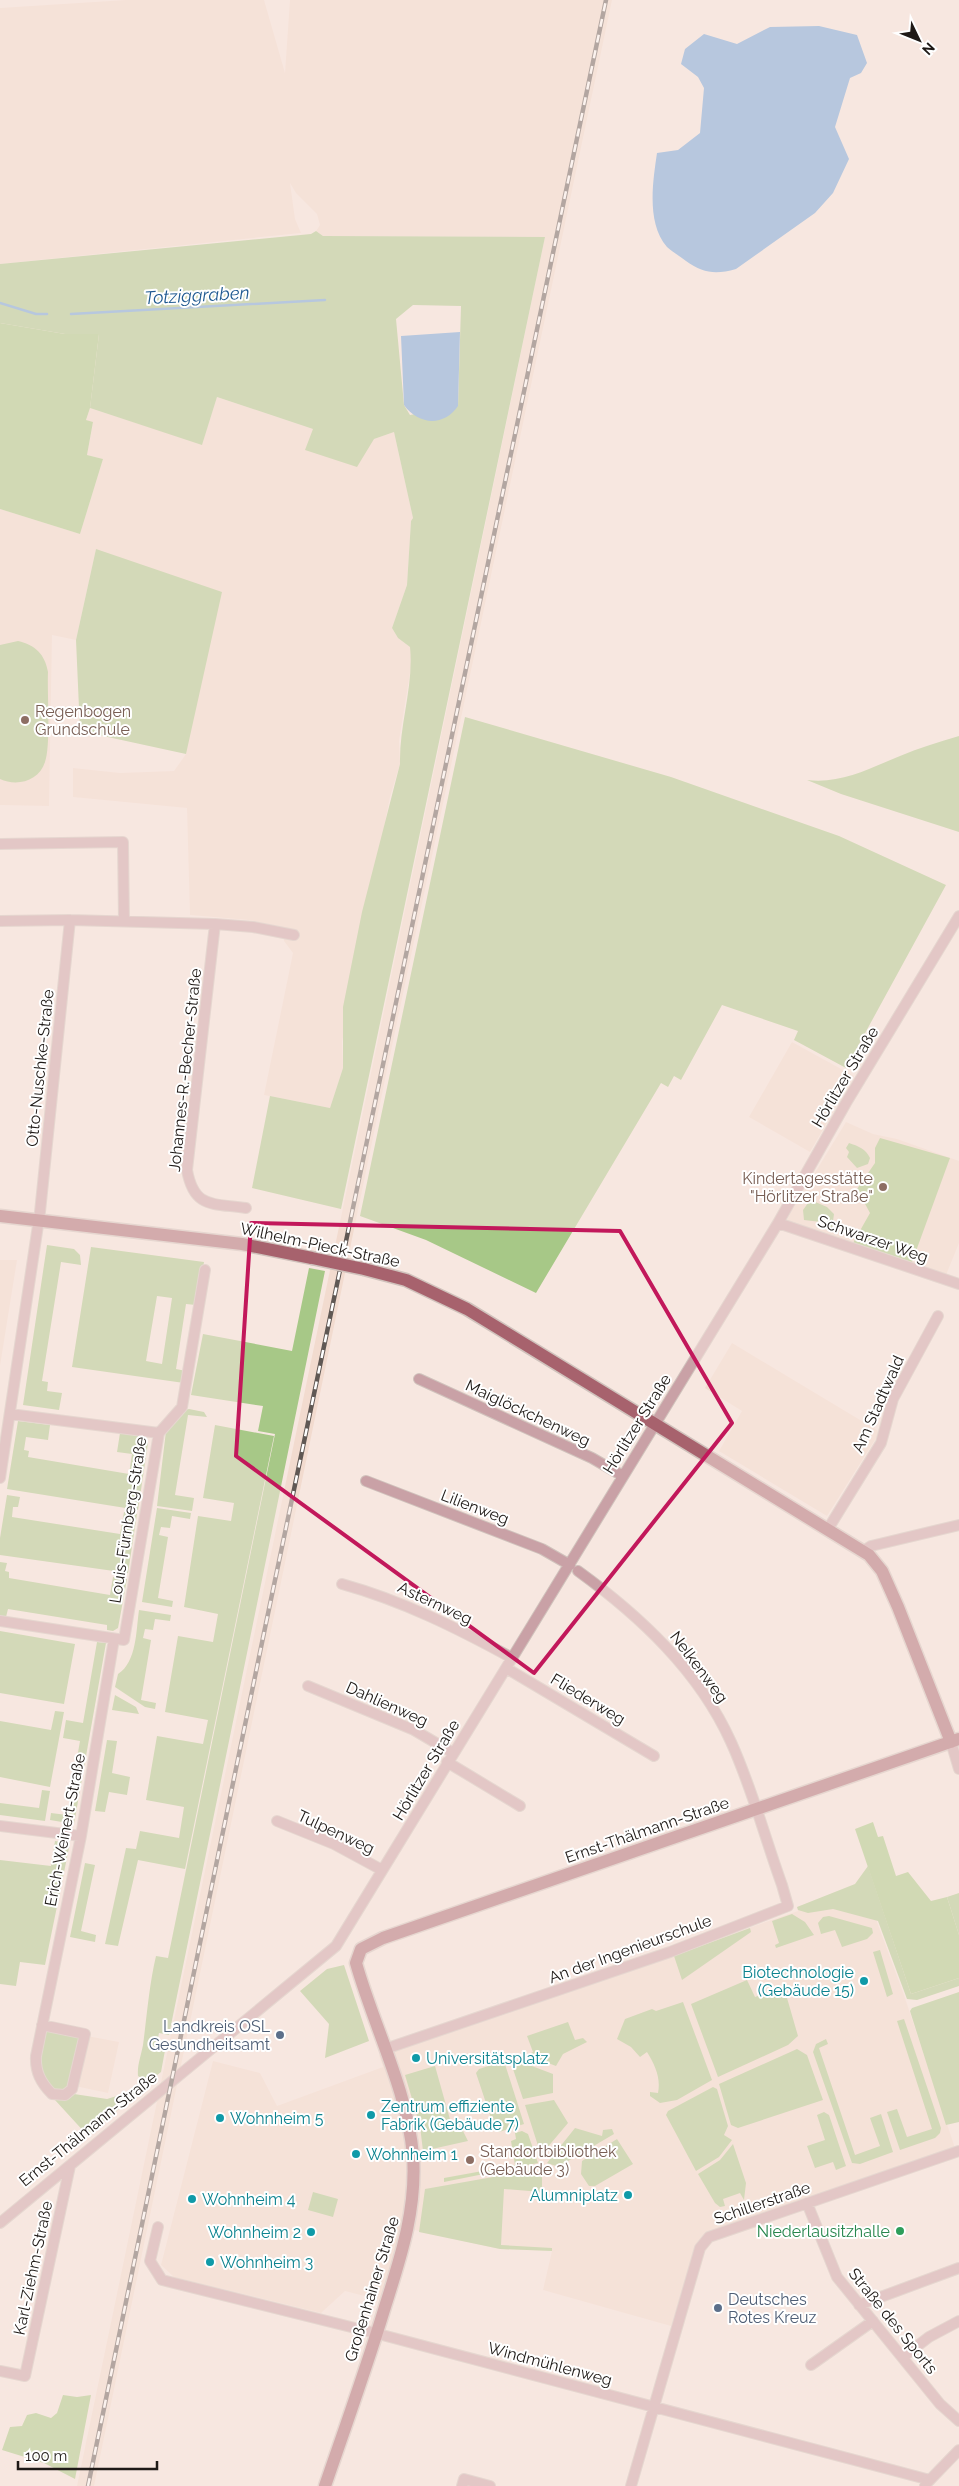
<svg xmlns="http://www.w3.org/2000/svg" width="959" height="2486" font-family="Raleway,sans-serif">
<rect width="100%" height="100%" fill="#f7e7e0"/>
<path fill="#f2dbcf" d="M126 0H264L285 73 290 0H612L387 1070 94 2486H77L545 237 323 236 316 231 320 225 317 214 296 193 290 183 295 219 301 233 0 264V8Z
M217 397 313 429 374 439 394 432 413 518 411 521 407 585 392 628 398 638 410 647 412 661 399 741 400 764 390 797 342 1042 343 1068 330 1108 264 1095 293 953 284 941 283 927 249 920 190 915 187 808 73 797V768L120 773 174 771 186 754 96 549 76 640 52 635 49 806 0 805V509L80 534 103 459 87 455 93 423 86 420 90 408 202 444Z
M792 1042 854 1076 810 1152 749 1117Z
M846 1122 873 1134 897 1139 959 1161V1243L946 1275 789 1224 787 1220 791 1212Z
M0 1260H17L0 1366Z
M732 1343 880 1432 827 1516 719 1451 742 1411 705 1388Z
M863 1884 904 1995 955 2148 724 2228 693 2255 671 2326 543 2290 552 2251 500 2249 401 2227 380 2300 345 2291 321 2313 174 2277 161 2265 213 2061 260 2073 277 2106 383 2067 379 2055 798 1911 797 1907Z
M87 2036 119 2042 108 2093 75 2086Z"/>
<path fill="#a7c887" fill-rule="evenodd" d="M316 231 323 236 545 237 341 1209 252 1188 270 1096 330 1108 343 1068V1007L362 912 400 764C399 725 414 686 410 647L398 638 392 628 407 585 411 521 413 518 394 432 374 439 357 467 305 450 313 429 217 397 202 445 90 408 99 334H65L0 323V264L311 234ZM413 305 461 306 458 406 410 415 404 405 396 319Z
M96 549 222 592 186 754 80 731 76 640Z
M18 641C35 645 45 654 48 672 47 693 51 745 45 762 39 781 17 787 0 779V645Z
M465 717 671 777 839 836 946 885 846 1068 794 1040 798 1031 722 1005 681 1080 674 1076 668 1087 661 1083 536 1293 426 1240 360 1216Z
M959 736V832L841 794 807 780C841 784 868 769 900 756 919 748 939 742 959 736Z
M849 1143C858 1146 866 1149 870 1158L868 1164 857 1168 847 1157 849 1152 846 1148Z
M813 1201 827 1207 834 1214 832 1228 821 1222 804 1220 803 1210 808 1203Z
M47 1245 74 1249 80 1255 81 1265 61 1262 42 1381 48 1382 47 1391 62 1393 59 1410 23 1405Z
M91 1247 204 1262 196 1305 186 1304 176 1369 186 1371 184 1383 72 1367ZM157 1296 172 1298 162 1364 146 1361Z
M309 1268 325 1271 169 2035 159 2033 157 2043 166 2045 161 2072 148 2082 138 2076C137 2065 141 2056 143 2045 147 2015 149 1986 156 1956L168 1958 275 1434 258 1431 263 1406 191 1395 203 1334 292 1351Z
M189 1409 204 1412 207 1417 188 1415 175 1495 194 1498 192 1511 157 1506 166 1431 185 1410Z
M18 1421 50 1425 48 1440 26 1437 24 1450 29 1451 28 1457 129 1474 132 1454 117 1452 120 1433 146 1437 148 1443 138 1510 7 1489Z
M215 1425 274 1436 185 1869 138 1860 118 1946 105 1944 126 1848 136 1849 140 1831 179 1838 184 1807 146 1800 157 1736 203 1744 208 1720 165 1712 178 1636 213 1642 218 1614 184 1607 198 1516 231 1521 234 1503 203 1498Z
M7 1495 20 1497 18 1507H13L12 1517 120 1534 124 1512 137 1514 128 1573 0 1555V1538Z
M157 1508 191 1513 190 1519 172 1516 170 1528 161 1527 159 1535 168 1537 158 1598 173 1601 172 1607 142 1602Z
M0 1562 7 1563 5 1571 9 1572V1578L110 1595 113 1577 127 1579 118 1628 113 1631 107 1630V1625L8 1609 6 1617 0 1616Z
M139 1610 171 1615 170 1621 155 1619 153 1630 145 1629 143 1638 151 1640 141 1700 156 1703 155 1709 145 1707 115 1687 118 1674C137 1662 136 1630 139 1610Z
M0 1631 75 1644 64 1704 0 1693Z
M97 1642 106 1643 74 1824 50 1820 51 1813 67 1815 80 1741 63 1738 66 1720 83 1723Z
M115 1695 136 1707 139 1714 112 1710Z
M55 1711 64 1712 50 1787 0 1777V1721L51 1730Z
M107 1740 117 1741 112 1773 130 1777 127 1795 109 1792 105 1812 95 1811Z
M42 1790 50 1791 45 1821 0 1815V1803L39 1808Z
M55 1841 70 1843 45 1965 20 1962 16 1986 0 1984V1860L51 1866Z
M85 1863 95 1865 81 1931 96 1935 95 1942 70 1937Z
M868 1866 911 1994 959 1978V1986L917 2000 907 1999 878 1921 833 1909 808 1913 798 1910 797 1907 855 1884Z
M959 1893V1935L947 1897Z
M792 1914 805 1922 814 1935 776 1948 775 1945 779 1943 772 1921Z
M829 1916 872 1928 873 1933 867 1939 842 1947 835 1930 821 1934 818 1923 823 1917Z
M750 1928 751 1932 682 1980 674 1956Z
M880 1950 893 1994 887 1997 873 1952Z
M344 1965 369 2041 325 2058 329 2024 300 1991 327 1969Z
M747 1980 755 1997 772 1991H785L798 2036 788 2045 718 2077 691 2004Z
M959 1992V2122L946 2125 910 2011 912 2008Z
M683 2002 712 2080 677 2100 660 2103 650 2096V2092L658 2093C661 2078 655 2065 647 2052L640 2057 631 2047 617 2039 625 2019 652 2009 656 2011Z
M904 2019 941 2128 940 2133 935 2138 900 2150 887 2112 897 2109 907 2137 932 2129 897 2021Z
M568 2022 575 2040 583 2038 587 2042 563 2054 556 2066 527 2055 533 2052 527 2036Z
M46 2030 80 2037 67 2091H55C34 2072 41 2055 46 2030Z
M826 2039 828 2044 819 2048 855 2155 880 2146 870 2118 881 2114 893 2152 860 2164 852 2163 813 2052 816 2044Z
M797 2049 807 2055 823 2100 738 2128 731 2125 719 2084Z
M516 2060 553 2074V2093L523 2099 512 2066V2061Z
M504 2061 524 2124 499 2132 494 2127 476 2073 479 2069Z
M435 2066 453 2130 463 2131 468 2141 423 2151 420 2126 405 2075Z
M146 2087 87 2135 55 2100 70 2098 74 2094 107 2099Z
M713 2087 717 2089 728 2126 724 2135 732 2140 719 2157 696 2171 666 2115 668 2111Z
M554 2100 568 2123 541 2155 525 2105Z
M824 2112 829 2115 846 2166 836 2170 833 2162 815 2168 807 2146 825 2140 817 2115Z
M575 2128 602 2136 603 2130 612 2129 614 2134 563 2164 556 2166 547 2163Z
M617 2139 633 2164 595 2186H589L581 2174 582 2161Z
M733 2144 746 2183 744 2200 740 2193 723 2199 725 2206 720 2207 715 2203 698 2174 720 2160Z
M533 2170 542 2175V2192L504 2189 501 2245 552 2248V2251L500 2249 419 2232 425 2189Z
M313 2192 338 2199 333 2217 308 2210Z"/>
<path fill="#a3c87f" d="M0 323 65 334H99L90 408 86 420 93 422 87 455 103 459 80 534 0 509Z
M880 1138 950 1158 912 1262 853 1243 870 1213 857 1189 875 1163V1148Z
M873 1822 878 1837 883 1836 896 1876 908 1872 931 1901 947 1897 959 1935V1978L911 1994 855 1829Z
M522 2131 528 2134 538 2163 444 2182V2178L515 2165 511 2141 516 2139 515 2133Z
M63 2395 77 2397 91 2395 75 2479 44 2463 2 2450 10 2427 22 2426 27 2415 36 2413 51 2418 57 2413Z"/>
<path fill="#68a1db" d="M819 26 857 35 867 63 861 73 850 78 835 127 849 159 833 193 815 213 736 269C715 275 703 273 686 261 680 256 672 252 667 247 646 223 653 181 657 153L678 150 700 133 704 88 698 77 681 64 685 49 704 34 737 44 770 27Z
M460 332 458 406C444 427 418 425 404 405L401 336Z"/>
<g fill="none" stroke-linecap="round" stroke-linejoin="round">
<path stroke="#68a1db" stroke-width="2.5" d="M0 303 36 314H47
M71 314 325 300"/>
<defs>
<path id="minor" d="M0 844 123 842 124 921
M0 921 70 920 215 924 187 1170C194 1209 213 1203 246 1208
M215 924 253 927 294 935
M778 1223 959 1284
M419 1379 592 1458 623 1476
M10 1414 159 1433
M159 1433 182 1407 205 1270
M0 1478 40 1212 70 920
M366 1481 542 1549 570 1565
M828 1529 881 1443 893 1399 938 1316
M863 1551 871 1546 959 1525
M342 1584C403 1601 457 1628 512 1658
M0 1621 124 1640 159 1433
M506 1668 654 1756
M308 1686 414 1730 453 1753
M951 1742 959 1769
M447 1762 520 1806
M277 1821 334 1844 382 1870
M0 1826 81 1836
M42 2025 85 2034 72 2089 65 2095 52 2094C41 2083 35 2072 36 2056L81 1836 114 1639
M385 2049 670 1952 788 1906 782 1885C765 1838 752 1788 731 1742 699 1671 640 1616 578 1571
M807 2203 837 2277 940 2404 959 2421
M0 2223 336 1946 778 1223 846 1103 959 916
M158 2227 150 2261 162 2280 371 2332 930 2480
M859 2305 959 2268
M903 2357 929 2337 959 2321
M811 2365 873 2321
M0 2371 25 2376 70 2166
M925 2485 959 2450
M462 2486 464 2479 490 2486
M631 2486 700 2248 709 2237 959 2151"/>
<path id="major" d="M0 1216 242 1244 312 1258
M364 1269 406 1280 467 1309 869 1555 882 1571 898 1607 951 1742
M325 2486C345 2428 366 2369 384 2310 400 2259 417 2210 413 2155 407 2089 374 2027 356 1963L361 1949 383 1938 959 1739"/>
</defs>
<use href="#minor" stroke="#d0c2bc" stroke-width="12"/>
<use href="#major" stroke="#d0c2bc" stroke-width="15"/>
<use href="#minor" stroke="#c9a1a6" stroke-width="10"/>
<use href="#major" stroke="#a7626d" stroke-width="12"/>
<defs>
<path id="rail" d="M88 2486 265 1628 606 0"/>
</defs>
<use href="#rail" stroke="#605854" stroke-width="4.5"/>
<use href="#rail" stroke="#fff" stroke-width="2.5" stroke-dasharray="8" stroke-linecap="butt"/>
<defs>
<path id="major-bridge" d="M312 1258 364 1269"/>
</defs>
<use href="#major-bridge" stroke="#d0c2bc" stroke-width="15" stroke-linecap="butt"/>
<use href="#major-bridge" stroke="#a7626d" stroke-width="12"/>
</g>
<path d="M0 0H959V2486H0ZM251 1223 620 1231 732 1423 534 1673 236 1456Z" fill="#f7e7e0" fill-opacity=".55" fill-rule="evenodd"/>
<path fill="none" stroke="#c2185b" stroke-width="4" stroke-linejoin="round" d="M251 1223 620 1231 732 1423 534 1673 236 1456Z"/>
<g fill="#8d6e63" stroke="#fff" stroke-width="2">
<circle cx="25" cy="720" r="5"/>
<circle cx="883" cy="1187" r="5"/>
<circle cx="470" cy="2160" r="5"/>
</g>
<g fill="#0f9aa8" stroke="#fff" stroke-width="2">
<circle cx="864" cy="1981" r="5"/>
<circle cx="416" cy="2058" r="5"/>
<circle cx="371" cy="2115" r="5"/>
<circle cx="220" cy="2118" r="5"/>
<circle cx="356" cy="2154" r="5"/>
<circle cx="628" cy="2195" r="5"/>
<circle cx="192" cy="2199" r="5"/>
<circle cx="311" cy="2232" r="5"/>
<circle cx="210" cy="2262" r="5"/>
</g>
<g fill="#5c6f8a" stroke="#fff" stroke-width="2">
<circle cx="280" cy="2035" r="5"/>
<circle cx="718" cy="2308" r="5"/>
</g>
<circle fill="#2e9e5b" stroke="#fff" stroke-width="2" cx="900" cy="2231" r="5"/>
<g text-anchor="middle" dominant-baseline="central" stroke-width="4" stroke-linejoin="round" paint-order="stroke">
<g font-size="16" fill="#785e54" stroke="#fff" text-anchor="start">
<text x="35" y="711">Regenbogen<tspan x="35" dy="18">Grundschule</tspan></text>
<text x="873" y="1178" text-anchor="end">Kindertagesstätte<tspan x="873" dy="18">"Hörlitzer Straße"</tspan></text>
<text x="480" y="2151">Standortbibliothek<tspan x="480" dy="18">(Gebäude 3)</tspan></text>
</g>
<g font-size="16" fill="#1e1916" stroke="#fff">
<text transform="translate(40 1068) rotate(-84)">Otto-Nuschke-Straße</text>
<text transform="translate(185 1070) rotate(-84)">Johannes-R.-Becher-Straße</text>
<text transform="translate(845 1077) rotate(-59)">Hörlitzer Straße</text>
<text transform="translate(873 1239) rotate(19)">Schwarzer Weg</text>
<text transform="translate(320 1245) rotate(12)">Wilhelm-Pieck-Straße</text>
<text transform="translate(878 1404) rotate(-66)">Am Stadtwald</text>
<text transform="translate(528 1413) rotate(25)">Maiglöckchenweg</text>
<text transform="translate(637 1424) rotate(-58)">Hörlitzer Straße</text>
<text transform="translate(475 1507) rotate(21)">Lilienweg</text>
<text transform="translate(128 1520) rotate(-81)">Louis-Fürnberg-Straße</text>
<text transform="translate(435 1603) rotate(25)">Asternweg</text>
<text transform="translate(699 1667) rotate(53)">Nelkenweg</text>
<text transform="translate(588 1699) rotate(31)">Fliederweg</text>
<text transform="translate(387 1704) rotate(24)">Dahlienweg</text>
<text transform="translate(426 1770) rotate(-59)">Hörlitzer Straße</text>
<text transform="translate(65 1830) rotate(-79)">Erich-Weinert-Straße</text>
<text transform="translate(647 1830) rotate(-19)">Ernst-Thälmann-Straße</text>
<text transform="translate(336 1832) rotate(25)">Tulpenweg</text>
<text transform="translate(630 1949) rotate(-20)">An der Ingenieurschule</text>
<text transform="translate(88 2129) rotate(-39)">Ernst-Thälmann-Straße</text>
<text transform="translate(762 2203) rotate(-19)">Schillerstraße</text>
<text transform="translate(33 2268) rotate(-78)">Karl-Ziehm-Straße</text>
<text transform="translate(372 2289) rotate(-73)">Großenhainer Straße</text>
<text transform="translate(893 2321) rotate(51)">Straße des Sports</text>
<text transform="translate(550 2364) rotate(15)">Windmühlenweg</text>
</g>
<g font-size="16" fill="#0d838f" stroke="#fff" text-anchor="start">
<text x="854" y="1972" text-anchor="end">Biotechnologie<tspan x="854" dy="18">(Gebäude 15)</tspan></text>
<text x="426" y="2058">Universitätsplatz</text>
<text x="381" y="2106">Zentrum effiziente<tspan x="381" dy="18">Fabrik (Gebäude 7)</tspan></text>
<text x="230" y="2118">Wohnheim 5</text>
<text x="366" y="2154">Wohnheim 1</text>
<text x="618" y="2195" text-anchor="end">Alumniplatz</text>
<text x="202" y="2199">Wohnheim 4</text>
<text x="301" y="2232" text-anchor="end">Wohnheim 2</text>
<text x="220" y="2262">Wohnheim 3</text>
</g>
<g font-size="16" fill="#4e5e75" stroke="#fff" text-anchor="end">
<text x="270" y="2026">Landkreis OSL<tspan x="270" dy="18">Gesundheitsamt</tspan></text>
<text x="728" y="2299" text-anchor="start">Deutsches<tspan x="728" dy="18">Rotes Kreuz</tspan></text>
</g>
<g font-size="16" fill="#27864d" stroke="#fff" text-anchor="end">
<text x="890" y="2231">Niederlausitzhalle</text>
</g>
<g font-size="18" font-style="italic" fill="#1f5990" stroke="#fff">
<text transform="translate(197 295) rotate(-3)">Totziggraben</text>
</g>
</g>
<g transform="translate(919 40) rotate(133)" stroke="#ffffff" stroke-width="4" paint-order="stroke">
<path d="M0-4L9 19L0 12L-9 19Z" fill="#1e1916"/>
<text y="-8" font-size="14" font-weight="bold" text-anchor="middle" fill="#1e1916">N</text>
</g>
<path d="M18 2461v8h139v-8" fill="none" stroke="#1e1916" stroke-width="2.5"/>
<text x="25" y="2461" font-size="15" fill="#1e1916" stroke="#ffffff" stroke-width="4" paint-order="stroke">100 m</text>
</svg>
